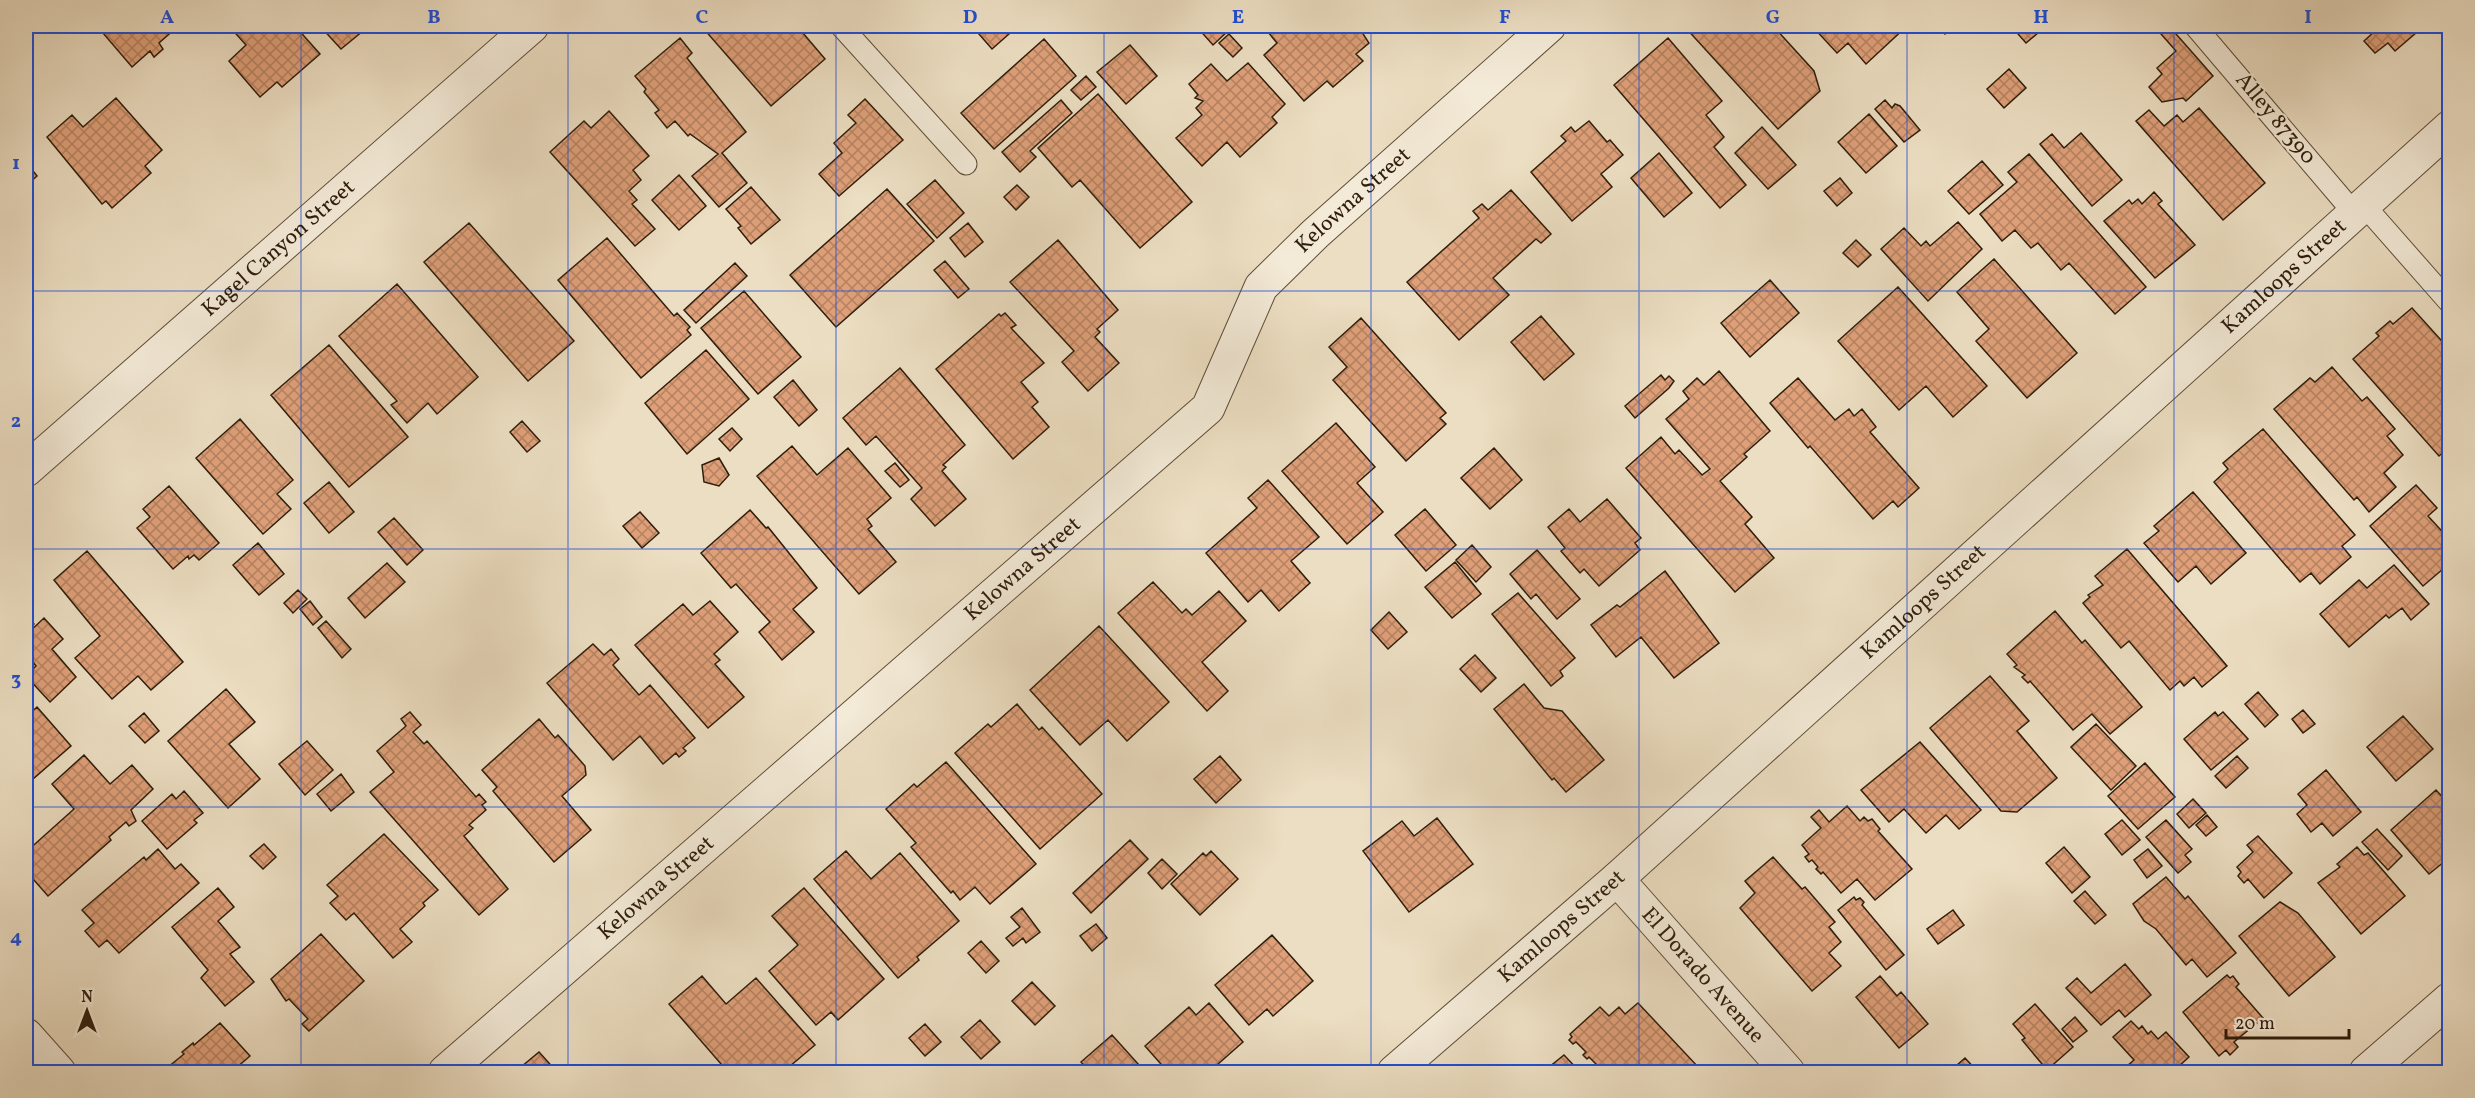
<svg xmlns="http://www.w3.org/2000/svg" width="2475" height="1098" font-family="Vollkorn,serif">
<defs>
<pattern id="building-cross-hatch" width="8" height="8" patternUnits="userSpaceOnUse" patternTransform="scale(1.5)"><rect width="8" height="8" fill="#dfa079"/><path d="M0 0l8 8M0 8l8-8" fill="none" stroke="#b58261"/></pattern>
</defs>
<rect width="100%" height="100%" fill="#ecdec2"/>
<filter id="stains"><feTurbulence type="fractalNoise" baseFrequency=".00333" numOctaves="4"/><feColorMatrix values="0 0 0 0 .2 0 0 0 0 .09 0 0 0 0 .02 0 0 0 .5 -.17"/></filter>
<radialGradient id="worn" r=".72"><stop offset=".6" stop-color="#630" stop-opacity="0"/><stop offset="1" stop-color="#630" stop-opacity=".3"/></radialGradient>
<path fill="url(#building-cross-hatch)" stroke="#2e1d0b" stroke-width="1.5" d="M97 26H174L176 28 159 43 163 49 154 57 150 51 132 67Z
M229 26H295L320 54 282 87 277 82 260 97 229 61 246 45Z
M320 26H369L341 49Z
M707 26H797L825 59 771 106 703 28Z
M972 26H1018L992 49Z
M1196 26H1223L1228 31 1213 45Z
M1263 26H1358L1369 43 1356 54 1363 61 1333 87 1327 81 1304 101 1264 55 1277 43Z
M1684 26H1773L1814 71 1820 91 1778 129Z
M1812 26H1907L1866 64 1848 43 1837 53Z
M1937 26H1954L1945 34Z
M2011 26H2044L2045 27 2026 43Z
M2154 26H2169L2213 76 2186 101 2183 98 2162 102 2149 87 2162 74 2157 68 2176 51Z
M2372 26H2424L2395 51 2388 43 2375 53 2364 41 2376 30Z
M1229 34 1242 48 1233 57 1219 43Z
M680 38 692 53 687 58 746 132 722 153 747 183 719 207 692 176 718 154 690 134 688 136 675 121 667 128 655 113 659 110 644 92 646 89 635 76Z
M1668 38 1722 101 1706 115 1724 137 1714 147 1746 185 1720 208 1614 85Z
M1044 39 1076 76 994 149 961 113Z
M1130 45 1157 76 1126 104 1097 72Z
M1248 63 1285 104 1272 117 1277 123 1240 157 1227 142 1202 166 1176 138 1202 115 1196 108 1203 101 1195 98 1198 95 1189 84 1211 64 1227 81Z
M2009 69 2026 88 2004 108 1987 89Z
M1086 76 1096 87 1081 100 1071 90Z
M1098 94 1192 202 1140 248 1080 180 1072 187 1038 148Z
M116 98 162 150 145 166 151 173 112 208 106 201 102 204 47 137 72 115 83 127Z
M865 99 903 140 839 196 819 174 842 153 834 143 856 123 848 115Z
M1061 100 1072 113 1030 151 1036 157 1020 172 1002 152Z
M1885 100 1892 108 1895 104 1900 106 1920 130 1904 142 1875 109Z
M2199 108 2265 183 2223 220 2136 121 2149 110 2164 126 2177 115 2183 122Z
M609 111 649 156 633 170 641 180 629 191 637 200 632 204 655 229 635 246 550 152 584 121 591 128Z
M1869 114 1897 146 1866 173 1838 142Z
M1589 121 1607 142 1610 140 1623 155 1601 174 1612 187 1572 221 1531 172 1566 141 1561 136 1571 127 1575 132Z
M1762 127 1796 165 1768 189 1735 153Z
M2081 133 2122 180 2092 206 2040 144 2052 134 2064 148Z
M1659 153 1692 193 1664 217 1631 178Z
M2029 154 2146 287 2115 314 2069 263 2061 270 2038 243 2031 248 2015 230 2002 241 1980 214 2017 182 2008 172Z
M1982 161 2003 185 1969 214 1948 191Z
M26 162 37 176 26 186Z
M679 175 706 206 679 230 652 200Z
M1840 178 1852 193 1837 206 1824 191Z
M935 180 964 213 937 238 907 204Z
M1017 185 1029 197 1016 210 1004 197Z
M751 187 780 220 751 244 738 228 741 226 726 209Z
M887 189 934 241 836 327 790 275Z
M1511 190 1551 234 1541 243 1536 239 1493 278 1509 295 1459 340 1407 282 1479 218 1473 211 1482 204 1488 210Z
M2154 192 2162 201 2158 204 2195 245 2155 278 2104 221 2129 200 2132 204 2138 199 2142 204Z
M1958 222 1982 249 1928 301 1881 249 1904 228 1921 246 1926 241 1930 246Z
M469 223 574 341 528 381 424 262Z
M968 223 983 242 965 257 950 238Z
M607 238 674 316 677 313 690 327 687 330 691 335 641 378 558 280Z
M1058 240 1118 310 1097 329 1100 332 1095 337 1119 363 1088 391 1062 362 1074 351 1010 282Z
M1856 240 1871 255 1858 267 1843 253Z
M1994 259 2077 353 2027 398 1976 341 1989 329 1957 292Z
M945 261 969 289 958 298 934 270Z
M735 263 747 276 696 323 684 310Z
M1770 280 1799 313 1750 357 1721 323Z
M397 284 478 377 437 414 428 403 407 423 391 405 397 401 339 336Z
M1898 287 1987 386 1953 417 1926 386 1899 410 1838 341Z
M744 291 801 357 758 394 701 328Z
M2412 308 2450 350V446L2439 456 2353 359 2379 336 2376 333 2390 321 2393 324Z
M1005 313 1016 325 1011 328 1044 363 1021 382 1038 402 1032 407 1049 427 1013 459 936 369 999 314 1001 316Z
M1541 316 1574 354 1544 380 1511 342Z
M1361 318 1446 413 1440 418 1446 424 1406 461 1333 380 1347 367 1329 347Z
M329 345 408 437 349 487 271 395Z
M706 350 749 399 687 454 645 403Z
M2332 367 2362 401 2367 397 2395 429 2387 436 2403 455 2384 473 2396 487 2369 512 2357 497 2354 500 2274 409 2310 378 2315 382Z
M900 368 965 445 943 465 946 467 942 471 966 499 935 526 911 499 922 488 876 436 866 445 843 418Z
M1719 371 1770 431 1744 454 1747 457 1720 481 1752 517 1745 524 1774 558 1735 592 1626 468 1661 437 1675 454 1679 450 1702 475 1710 469 1666 419 1689 399 1683 391 1697 378 1704 385Z
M1661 375 1665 380 1669 376 1674 381 1669 388 1635 418 1625 406Z
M1798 378 1835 420 1849 409 1854 416 1862 409 1876 427 1870 432 1919 488 1898 507 1893 501 1873 519 1810 446 1808 448 1770 403Z
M793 380 817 410 799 426 774 397Z
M240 419 293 480 277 494 291 509 263 534 196 458Z
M522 421 540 441 527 452 510 432Z
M1336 423 1375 467 1357 483 1383 512 1347 544 1282 471Z
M732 428 742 439 730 451 719 439Z
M2263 429 2355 535 2342 546 2351 557 2320 584 2311 573 2300 582 2214 482 2228 469 2223 463Z
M792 446 817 475 848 448 891 498 867 519 872 526 868 529 896 562 859 594 757 476Z
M1494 448 1522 480 1490 509 1461 478Z
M719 458 729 475 719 486 704 482 702 465Z
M895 463 909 480 900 487 885 471Z
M1268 480 1319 537 1291 561 1310 583 1279 611 1261 590 1248 602 1206 553 1257 508 1248 498Z
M329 482 354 512 329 533 304 503Z
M2416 485 2437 508 2428 516 2449 539 2443 544 2450 551V563L2423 586 2370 526Z
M169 486 219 543 199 560 194 555 189 559 188 556 173 569 137 528 150 517 143 509Z
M2193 492 2246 553 2211 584 2196 566 2178 582 2144 543 2159 531 2154 526Z
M1607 499 1641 538 1635 543 1640 550 1599 586 1584 569 1580 573 1561 551 1565 548 1548 527 1569 509 1580 522Z
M1425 509 1456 545 1426 571 1395 535Z
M750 510 766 528 768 527 817 588 793 609 814 632 782 660 759 632 770 622 736 584 731 588 701 553Z
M640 512 659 533 642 548 623 526Z
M394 518 423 550 407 565 378 532Z
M258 543 284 574 259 595 233 565Z
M1472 545 1491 567 1476 582 1456 560Z
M2127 549 2227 666 2202 687 2194 677 2184 686 2180 681 2170 690 2129 641 2121 648 2083 603 2090 597 2088 595 2103 585 2095 576Z
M1537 550 1580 599 1557 619 1536 594 1531 599 1510 574Z
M87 551 183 662 151 690 138 676 112 699 75 658 100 636 54 580Z
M1455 562 1481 594 1452 618 1425 587Z
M387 563 405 582 365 618 348 598Z
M2394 565 2429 604 2411 620 2402 608 2389 618 2386 615 2349 647 2320 614 2359 580 2367 588Z
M1665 571 1719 643 1674 678 1641 637 1616 657 1591 625 1617 605 1620 607Z
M1153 582 1182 613 1186 609 1192 615 1219 591 1246 621 1202 662 1228 691 1207 711 1118 613Z
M298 590 307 599 293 613 284 603Z
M1518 593 1575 658 1560 671 1563 676 1551 686 1492 614Z
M310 601 322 617 313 625 300 609Z
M710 601 738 632 714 654 720 660 715 664 744 697 708 728 635 645 683 604 693 615Z
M2055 611 2082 643 2085 640 2142 707 2110 734 2092 714 2073 730 2030 681 2028 683 2022 677 2025 675 2014 667 2017 665 2007 654Z
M1389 612 1407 632 1388 649 1371 630Z
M26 615 34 624 26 632Z
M44 618 63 639 52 649 76 677 50 702 26 676 36 666 26 653V635Z
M326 621 351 649 342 658 318 628Z
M1099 626 1169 702 1127 741 1108 720 1080 745 1030 690Z
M593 644 604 655 611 649 619 659 613 665 639 695 650 685 695 738 683 748 686 751 679 757 676 753 663 764 640 736 613 760 547 683Z
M1475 655 1496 678 1481 692 1460 669Z
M1990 676 2029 721 2017 731 2057 778 2017 812 2001 811 1930 728Z
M1524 684 1544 708 1562 711 1604 760 1566 792 1554 778 1552 780 1494 709Z
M226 689 255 722 229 744 260 779 228 808 168 741Z
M2258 692 2278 715 2265 727 2245 704Z
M1017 704 1039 730 1042 727 1102 794 1040 849 955 753 988 724 991 727Z
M37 707 71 746 26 785V717Z
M2303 710 2315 724 2303 733 2292 719Z
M410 712 421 725 413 732 424 744 427 741 476 797 479 794 486 802 482 805 486 810 469 825 473 828 464 836 508 889 479 915 370 792 394 772 377 751 406 726 401 719Z
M2215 712 2218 716 2223 712 2248 739 2211 770 2184 739Z
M144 713 159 731 145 743 129 726Z
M2403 716 2433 749 2396 781 2367 747Z
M539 719 555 738 558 735 585 766 586 775 562 796 591 830 554 862 493 791 497 787 482 770Z
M2096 724 2136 766 2111 790 2071 747Z
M307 741 333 770 305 795 279 764Z
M1920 742 1981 810 1959 829 1946 815 1926 833 1904 809 1889 822 1861 790Z
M84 755 110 784 132 765 153 789 131 810 136 821 129 826 126 822 109 837 111 840 48 896 26 871V852L74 809 52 784Z
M1220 756 1241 780 1216 803 1194 779Z
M2237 756 2248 768 2226 788 2215 776Z
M946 762 1036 864 990 904 975 887 960 900 953 891 951 893 911 847 916 843 886 809 914 784 917 787Z
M2145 763 2175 797 2138 829 2108 796Z
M2326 770 2361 812 2333 836 2322 823 2311 832 2297 814 2307 805 2298 794Z
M341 774 354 792 331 811 317 794Z
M2436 790 2450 805V857L2429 874 2391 830Z
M184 791 203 813 194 820 197 823 167 849 142 821 172 794 176 799Z
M2193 799 2206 813 2189 828 2177 814Z
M1847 806 1860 821 1864 817 1868 821 1872 819 1880 829 1878 831 1912 869 1875 900 1857 879 1841 893 1823 872 1821 874 1816 869 1818 867 1812 860 1809 862 1805 857 1809 854 1802 845 1821 828 1811 817 1819 810 1829 822Z
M2207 815 2217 827 2206 836 2196 825Z
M1437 818 1473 864 1409 912 1363 851 1402 821 1414 836Z
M2122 820 2140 840 2122 855 2105 834Z
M2166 820 2192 849 2185 855 2191 862 2178 873 2146 837Z
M2377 829 2402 856 2388 870 2362 842Z
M384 834 438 890 423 903 425 906 400 929 412 942 393 958 354 913 346 920 330 903 338 896 327 885Z
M2258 836 2292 873 2264 898 2248 879 2244 883 2238 876 2241 872 2237 867 2253 852 2247 845Z
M1130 840 1148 859 1091 913 1073 893Z
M264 844 276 857 263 869 250 856Z
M2064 847 2090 877 2072 893 2046 863Z
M2357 847 2364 855 2368 853 2405 896 2361 934 2318 883 2340 867 2337 864Z
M158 849 175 869 181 864 199 883 119 953 107 940 99 947 85 931 94 923 82 910 144 857 146 860Z
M2148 849 2162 866 2147 878 2134 860Z
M846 851 871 879 900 853 959 921 917 957 919 960 898 978 814 879Z
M1211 851 1238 879 1200 915 1171 884 1203 853 1206 856Z
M1773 857 1802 889 1805 887 1835 922 1829 927 1841 942 1829 953 1841 966 1812 991 1740 908 1755 893 1745 881Z
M1162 859 1177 874 1162 889 1148 873Z
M2166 877 2185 899 2188 896 2236 953 2207 977 2192 959 2186 965 2156 929 2144 921 2133 904Z
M218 888 234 907 218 921 240 947 230 954 254 982 225 1006 201 978 208 970 172 927Z
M804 888 884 979 838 1020 831 1012 816 1025 769 971 798 945 772 916Z
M2085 891 2106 915 2095 924 2074 901Z
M1854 897 1856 900 1860 898 1864 902 1862 905 1904 955 1886 970 1838 910Z
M2280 902 2298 913 2335 957 2289 996 2239 936Z
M1022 908 1040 932 1026 943 1023 938 1013 946 1006 938 1020 927 1011 917Z
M1953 910 1964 925 1938 944 1927 929Z
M1096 924 1107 938 1092 951 1080 936Z
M321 934 364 981 309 1031 302 1024 308 1019 289 999 286 1001 271 979Z
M1272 935 1313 981 1273 1016 1267 1009 1249 1025 1215 985Z
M981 941 999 961 986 973 968 953Z
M2125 964 2151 995 2125 1017 2119 1010 2101 1025 2066 988 2077 978 2091 993Z
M2227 975 2230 978 2233 976 2239 984 2236 987 2263 1018 2234 1042 2238 1047 2230 1055 2226 1050 2219 1056 2183 1012Z
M702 976 726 1004 756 978 815 1045 783 1072H764L758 1065 749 1072H728L669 1004Z
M1880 976 1897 996 1901 992 1928 1024 1899 1048 1856 997Z
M1032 982 1055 1006 1035 1025 1012 1001Z
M1209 1003 1243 1042 1209 1072 1197 1070 1168 1072 1145 1046 1189 1007 1196 1015Z
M1638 1003 1701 1070 1698 1072H1604L1589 1057 1587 1059 1583 1055 1586 1052 1576 1042 1573 1044 1569 1040 1572 1037 1570 1034 1600 1007 1609 1016 1619 1007 1625 1014Z
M2035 1004 2073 1047 2047 1070 2022 1040 2025 1038 2013 1024Z
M2075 1017 2087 1031 2073 1042 2062 1029Z
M980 1020 1000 1042 981 1059 961 1037Z
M2131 1021 2139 1029 2142 1026 2148 1034 2151 1031 2158 1039 2166 1032 2189 1057 2178 1067 2183 1072H2120L2134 1060 2113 1037Z
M220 1023 250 1056 235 1069 237 1072H162L184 1054 182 1052 193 1043 194 1045Z
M925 1024 941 1042 925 1056 909 1038Z
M1112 1035 1139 1065 1147 1072H1090L1081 1062Z
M539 1052 557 1072H515Z
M1564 1055 1580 1072H1543Z
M1965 1058 1978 1072H1942L1946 1069 1949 1072Z"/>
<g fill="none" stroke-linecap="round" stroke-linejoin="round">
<defs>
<path id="lane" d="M841 26 966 164
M2195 26 2354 213
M2363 204 2450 303"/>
<g id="street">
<path id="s1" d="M26 470 532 26"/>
<path id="s2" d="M1617 879 1788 1072"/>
<path d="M26 1035 59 1072"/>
<path id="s3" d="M445 1072 1208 408 1261 287 1315 234 1549 26"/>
<path id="s4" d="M1394 1072 1617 879 2450 127"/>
<path d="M2366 1072 2450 999"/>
</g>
</defs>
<use href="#lane" stroke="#5e4d39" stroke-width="23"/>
<use href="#street" stroke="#5e4d39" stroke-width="35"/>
<use href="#lane" stroke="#f3ead7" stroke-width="21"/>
<use href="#street" stroke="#f3ead7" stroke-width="33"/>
</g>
<path fill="none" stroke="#1d4ed8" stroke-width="1.5" stroke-opacity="0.55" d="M301 26V1072M568 26V1072M836 26V1072M1104 26V1072M1371 26V1072M1639 26V1072M1907 26V1072M2174 26V1072M26 291H2450M26 549H2450M26 807H2450"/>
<g text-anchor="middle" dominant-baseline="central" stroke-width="4.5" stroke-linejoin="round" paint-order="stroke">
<g font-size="22" fill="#2e1d0b" stroke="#f3ead7">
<text transform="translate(2275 119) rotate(50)">Alley 87390</text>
<text stroke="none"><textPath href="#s3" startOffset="1270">Kelowna Street</textPath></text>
<text stroke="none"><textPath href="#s1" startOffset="336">Kagel Canyon Street</textPath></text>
<text stroke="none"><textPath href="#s4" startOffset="1194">Kamloops Street</textPath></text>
<text stroke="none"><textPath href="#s3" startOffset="766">Kelowna Street</textPath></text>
<text stroke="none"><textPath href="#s4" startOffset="708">Kamloops Street</textPath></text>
<text stroke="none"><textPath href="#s3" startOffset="280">Kelowna Street</textPath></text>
<text stroke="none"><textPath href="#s4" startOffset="222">Kamloops Street</textPath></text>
<text stroke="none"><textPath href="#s2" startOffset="129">El Dorado Avenue</textPath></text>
</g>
</g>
<rect width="2475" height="1098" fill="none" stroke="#ecdec2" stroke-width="66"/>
<g transform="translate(87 1011)" stroke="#f3ead7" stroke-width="4.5" paint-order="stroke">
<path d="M0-4.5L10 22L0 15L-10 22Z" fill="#2e1d0b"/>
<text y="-9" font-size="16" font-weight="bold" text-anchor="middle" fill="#2e1d0b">N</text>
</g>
<path d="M2226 1029v9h123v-9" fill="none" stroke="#2e1d0b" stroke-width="3"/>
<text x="2235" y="1029" font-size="18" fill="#2e1d0b" stroke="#f3ead7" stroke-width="4.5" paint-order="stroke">20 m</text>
<rect x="33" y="33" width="2409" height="1032" fill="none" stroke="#1d4ed8" stroke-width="2"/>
<g font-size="20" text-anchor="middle" font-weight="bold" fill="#1d4ed8">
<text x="167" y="23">A</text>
<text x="434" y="23">B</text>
<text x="702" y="23">C</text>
<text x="970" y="23">D</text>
<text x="1238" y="23">E</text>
<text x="1505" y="23">F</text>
<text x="1773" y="23">G</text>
<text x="2041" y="23">H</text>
<text x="2308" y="23">I</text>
<text x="16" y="169">1</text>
<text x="16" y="427">2</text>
<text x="16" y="685">3</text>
<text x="16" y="943">4</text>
</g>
<rect width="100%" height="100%" filter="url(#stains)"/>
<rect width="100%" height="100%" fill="url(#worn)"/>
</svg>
